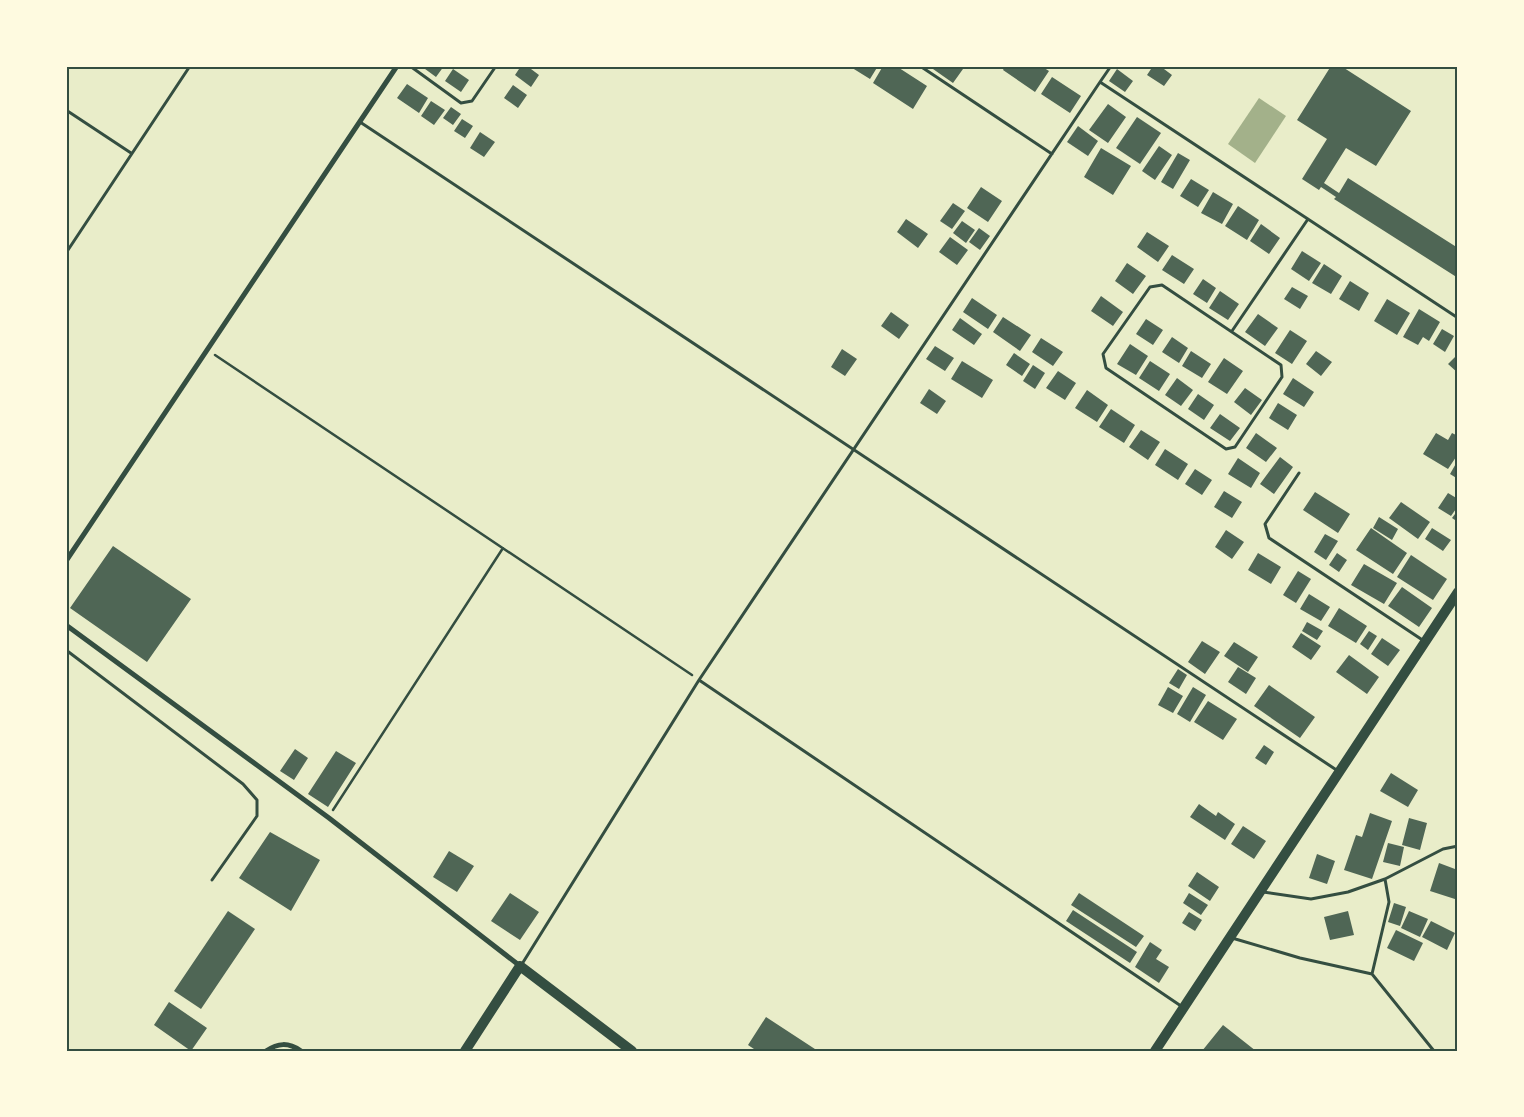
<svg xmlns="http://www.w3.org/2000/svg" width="1524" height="1117" font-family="Arial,sans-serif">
<rect width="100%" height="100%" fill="#e9edc9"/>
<path fill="#a3b18a" d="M1259 98 1286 116 1255 163 1228 144Z"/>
<path fill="#4f6655" d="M421 66H444L436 77Z
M521 66H527L539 75 531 87 515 75Z
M849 66H878L870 79Z
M883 66H896L927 86 913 109 873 83Z
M935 66H959L963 69 953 83 933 69Z
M1005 66H1041L1049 71 1035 92 1003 70Z
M1153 66H1160L1172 75 1164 86 1147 75Z
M1331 66H1341L1411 111 1376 166 1346 148 1324 183 1339 193 1348 178 1458 248V278L1334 199 1336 197 1321 187 1319 190 1302 179 1327 139 1297 120Z
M453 69 469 80 461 92 445 81Z
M1117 69 1133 81 1125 92 1109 81Z
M1052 77 1081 96 1070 113 1041 94Z
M407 84 428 98 419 113 397 98Z
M513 85 527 95 518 108 504 98Z
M431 101 445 110 434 125 421 116Z
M1108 104 1126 117 1108 143 1089 130Z
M451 107 461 114 453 125 443 118Z
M1137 117 1161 133 1140 164 1116 148Z
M462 119 473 126 465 138 454 131Z
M1078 126 1098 141 1088 156 1067 142Z
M480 132 495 142 484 157 470 148Z
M1159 146 1172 155 1155 180 1142 171Z
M1101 148 1131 166 1113 195 1084 177Z
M1178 153 1190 160 1173 189 1161 182Z
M1191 179 1209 190 1198 207 1180 196Z
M981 187 1002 201 988 222 967 208Z
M1213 192 1233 204 1222 224 1201 213Z
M953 203 965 211 952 229 940 221Z
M1238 206 1259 220 1247 240 1225 226Z
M906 219 928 234 918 248 897 232Z
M962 221 975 230 966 243 953 233Z
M1261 224 1280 238 1269 254 1250 241Z
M979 228 990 236 980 250 969 242Z
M1147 232 1169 246 1158 262 1137 247Z
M950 237 968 250 957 265 939 252Z
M1302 251 1321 263 1309 281 1291 269Z
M1172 255 1194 269 1184 284 1162 270Z
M1127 263 1146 276 1133 294 1115 281Z
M1324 264 1342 276 1331 294 1312 283Z
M1203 279 1216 288 1207 303 1193 294Z
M1350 281 1369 293 1359 311 1339 299Z
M1292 287 1308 296 1300 309 1284 299Z
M1220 291 1239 304 1228 320 1209 308Z
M1101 296 1123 312 1113 326 1091 311Z
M972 298 997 315 988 329 963 312Z
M1387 299 1410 313 1397 335 1374 321Z
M1419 309 1440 322 1429 341 1423 337 1418 345 1403 337Z
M891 312 909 325 899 339 881 326Z
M1258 314 1278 328 1265 346 1245 332Z
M1003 317 1031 335 1020 351 993 332Z
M960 318 982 334 974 345 952 330Z
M1146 319 1163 330 1153 345 1136 334Z
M1442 329 1454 336 1445 352 1433 344Z
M1290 330 1307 341 1292 364 1275 353Z
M1172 337 1188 348 1179 363 1162 352Z
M1041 338 1063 352 1053 366 1032 352Z
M1130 344 1148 356 1136 375 1117 364Z
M935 346 954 358 945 371 926 359Z
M842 349 857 359 845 376 831 367Z
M1191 351 1211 364 1202 378 1182 366Z
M1316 351 1332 362 1321 376 1306 364Z
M1014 353 1030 364 1022 376 1006 365Z
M1458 354V373L1448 364Z
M1224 358 1243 371 1227 394 1208 382Z
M962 361 993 380 982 398 951 379Z
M1150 361 1170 374 1159 391 1139 378Z
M1033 365 1045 373 1035 389 1023 381Z
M1058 371 1076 383 1065 400 1046 388Z
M1177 378 1193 390 1181 406 1165 395Z
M1293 378 1314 392 1304 407 1283 394Z
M1245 388 1262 400 1251 415 1234 402Z
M929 389 946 401 937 414 920 403Z
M1087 390 1108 405 1097 422 1075 408Z
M1198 394 1214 405 1204 420 1188 409Z
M1278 403 1297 415 1288 430 1269 418Z
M1111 409 1135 425 1124 443 1099 427Z
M1220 414 1240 428 1230 441 1210 428Z
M1141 430 1160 442 1148 460 1129 447Z
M1256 433 1277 448 1266 462 1246 448Z
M1436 433 1448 440 1452 433 1458 436V454L1448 469 1423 454Z
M1165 449 1188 464 1178 480 1155 465Z
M1280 457 1293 467 1274 494 1260 484Z
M1238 458 1260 473 1251 488 1228 474Z
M1458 460V479L1450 474Z
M1195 469 1212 480 1202 495 1185 484Z
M1224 491 1242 502 1232 518 1214 507Z
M1315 492 1350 514 1338 533 1303 510Z
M1448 493 1458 499V506L1451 516 1438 508Z
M1401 502 1430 522 1418 539 1389 518Z
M1458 510V522L1452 518Z
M1379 517 1398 529 1392 540 1373 528Z
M1371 528 1407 553 1393 574 1356 550Z
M1432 528 1451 540 1443 551 1425 539Z
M1226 530 1244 542 1232 559 1215 547Z
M1325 534 1338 541 1326 560 1314 552Z
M113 546 191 599 147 662 70 608Z
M1258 553 1281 567 1271 584 1248 570Z
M1337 553 1347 560 1339 572 1329 565Z
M1411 555 1447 579 1433 600 1397 577Z
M1364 564 1397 583 1384 604 1351 585Z
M1298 571 1311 579 1296 603 1283 595Z
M1402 587 1432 608 1419 627 1388 606Z
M1309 594 1330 607 1321 621 1300 609Z
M1339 608 1367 626 1356 643 1328 626Z
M1307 622 1323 631 1317 640 1302 631Z
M1369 631 1377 636 1368 650 1360 644Z
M1301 633 1321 646 1311 660 1292 647Z
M1382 638 1400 650 1388 666 1371 654Z
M1202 641 1220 652 1205 674 1188 662Z
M1234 642 1258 657 1248 672 1224 656Z
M1349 655 1379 677 1367 694 1336 672Z
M1238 667 1256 678 1246 694 1228 682Z
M1178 669 1187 675 1179 689 1169 683Z
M1269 685 1315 717 1300 738 1254 706Z
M1168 687 1183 696 1173 713 1158 705Z
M1193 687 1206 695 1190 722 1177 714Z
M1208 701 1237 719 1223 740 1194 722Z
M1264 745 1274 752 1266 765 1255 758Z
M295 749 308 758 294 780 280 771Z
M336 751 356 763 328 807 308 794Z
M1391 773 1418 790 1408 807 1380 791Z
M1199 804 1216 816 1218 812 1235 824 1225 840 1190 817Z
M1370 813 1392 821 1372 879 1344 870 1356 835 1362 837Z
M1409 818 1427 823 1420 850 1402 845Z
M1243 826 1266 841 1254 859 1231 844Z
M270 832 320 860 291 911 239 878Z
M1388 843 1404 847 1400 866 1383 862Z
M449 851 474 866 457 892 433 877Z
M1317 854 1335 861 1327 884 1309 878Z
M1457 862 1458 900 1430 891 1439 863 1455 869Z
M1197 872 1219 887 1210 901 1188 886Z
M510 893 539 912 520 940 491 921Z
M1079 893 1144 936 1136 947 1071 905Z
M1189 893 1208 905 1201 915 1183 903Z
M1394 903 1406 907 1400 926 1388 922Z
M1073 910 1137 952 1130 963 1066 921Z
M228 911 255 929 201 1009 174 991Z
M1348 911 1354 935 1330 940 1324 917Z
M1409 911 1428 919 1420 937 1401 928Z
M1189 912 1202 920 1195 931 1182 923Z
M1431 921 1455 933 1447 950 1422 937Z
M1396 930 1423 943 1414 961 1387 948Z
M1150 942 1162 950 1156 959 1169 967 1159 983 1135 967Z
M169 1002 207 1028 191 1051 154 1025Z
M766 1017 818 1051H757L748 1045Z
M1223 1025 1256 1051H1202Z"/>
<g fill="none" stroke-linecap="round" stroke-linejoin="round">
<path stroke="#344e41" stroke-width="2.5" d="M215 355 692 675
M333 810 503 548"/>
<path stroke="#344e41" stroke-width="3" d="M410 66 461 103 472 101 496 66
M920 66 1052 154
M1111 66 1100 82 1458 318
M66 110 131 153
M360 122 1338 771
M66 253 190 66
M1162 285 1281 365 1282 377 1235 447 1226 449 1106 368 1103 354 1150 287Z
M1232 331 1308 219
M1299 473 1265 524 1269 538 1424 641
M66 650 243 784 257 800V816L212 880
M699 680 1181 1006
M1263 892 1311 899 1348 892 1385 879 1443 849 1458 846
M1232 938 1300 958 1372 974 1434 1051
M522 964 699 680 1100 82
M1372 974 1389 902 1385 879"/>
<path stroke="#344e41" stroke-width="5" d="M66 561 397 66
M66 625 329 818 520 966
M266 1051C278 1043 288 1042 301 1051"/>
<path stroke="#344e41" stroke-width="10" d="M465 1051 520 966 632 1051"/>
<path stroke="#344e41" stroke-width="10" d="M1155 1051 1458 592"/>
</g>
<rect width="1524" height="1117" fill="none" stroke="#fefae0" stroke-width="135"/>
<rect x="68" y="68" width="1388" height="982" fill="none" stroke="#344e41" stroke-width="2"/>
</svg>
